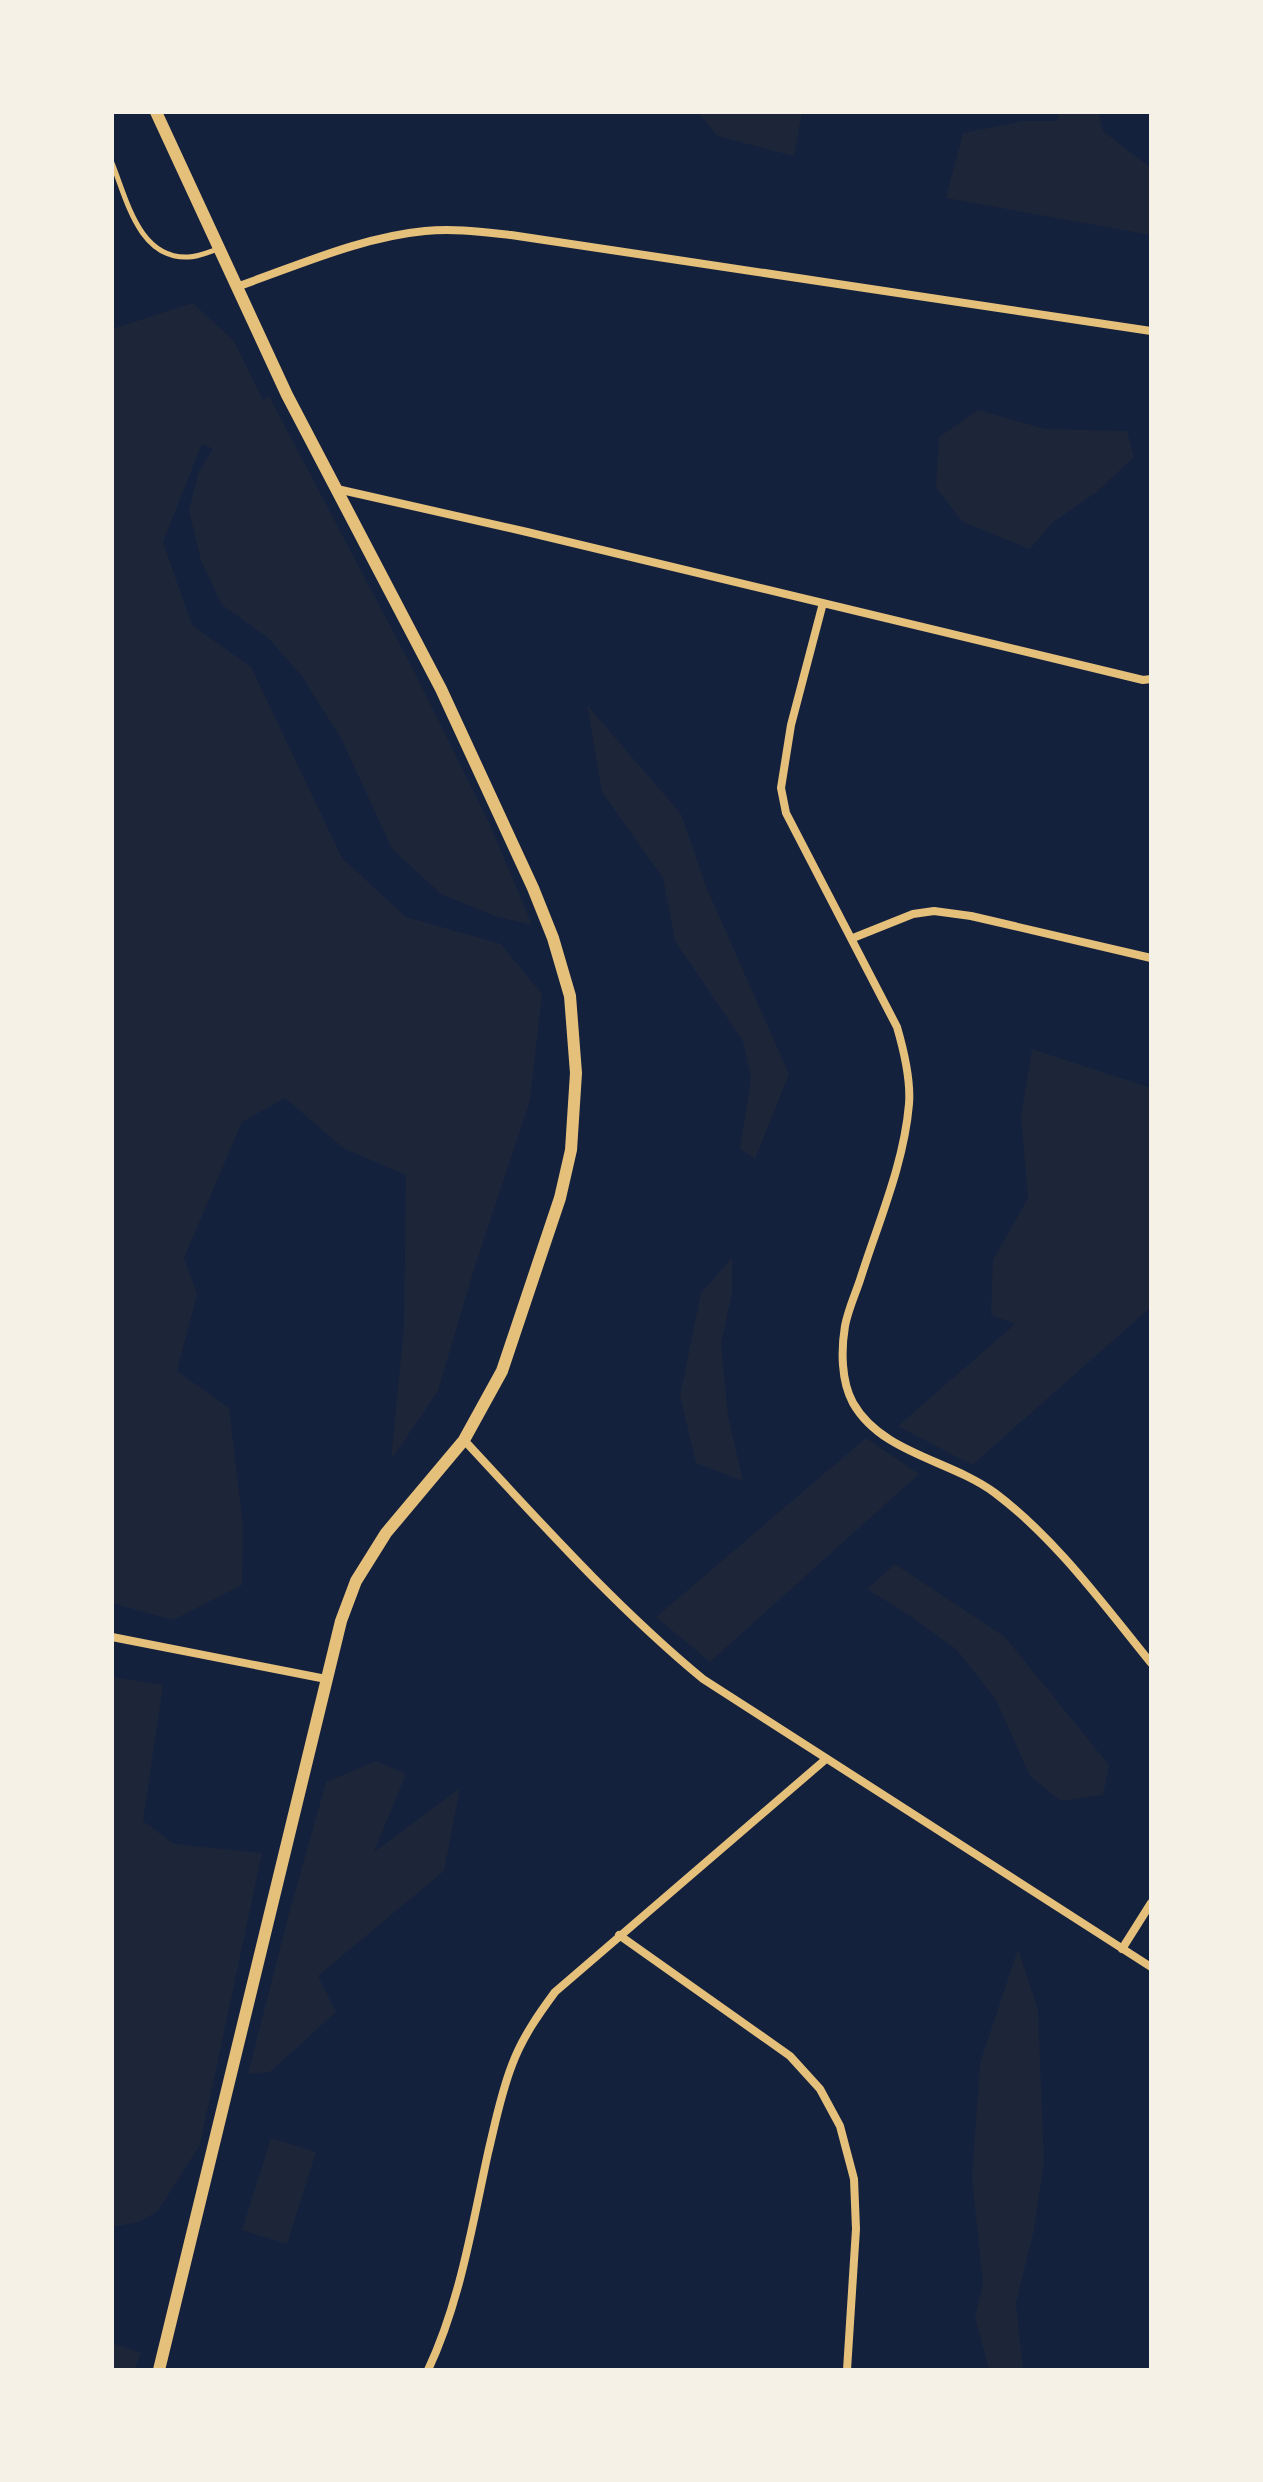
<svg xmlns="http://www.w3.org/2000/svg" width="1263" height="2482" font-family="Quicksand,sans-serif">
<rect width="100%" height="100%" fill="#14213d"/>
<path fill="#1d2539" d="M698 112H802L794 156 717 136Z
M1059 112H1098L1103 131 1151 168V235L946 198 963 133 1024 121H1057Z
M193 303 234 341 263 400 269 396 417 677 490 825 532 925 495 916 441 894 392 849 342 740 301 675 268 638 222 605 201 561 189 511 199 471 213 449 202 444 163 542 192 625 251 667 342 858 406 917 501 944 542 994 530 1100 474 1269 438 1391 391 1460 404 1326 406 1175 343 1148 285 1098 242 1122 184 1258 197 1294 177 1371 229 1408 243 1526 242 1585 173 1620 112 1603V329Z
M978 410 1045 429 1127 431 1134 457 1098 491 1052 523 1030 549 963 522 936 488 939 437Z
M587 705 681 814 707 889 789 1074 755 1159 740 1149 751 1078 743 1041 675 941 663 878 602 792Z
M1032 1049 1151 1088V1307L972 1465 898 1426 1015 1324 991 1315 993 1260 1028 1198 1021 1116Z
M732 1258V1293L721 1344 728 1416 743 1481 696 1463 680 1396 701 1293Z
M866 1438 919 1474 710 1662 656 1617Z
M895 1564 1005 1637 1109 1765 1103 1795 1061 1801 1030 1776 996 1700 957 1650 907 1614 867 1589Z
M112 1677 163 1685 143 1821 174 1844 262 1853 200 2145 158 2211 139 2222 112 2227Z
M376 1761 406 1774 374 1852 460 1788 444 1871 318 1976 336 2012 270 2072 248 2074 288 1917 326 1782Z
M1018 1949 1038 2010 1044 2162 1034 2229 1016 2303 1023 2370H989L975 2317 983 2283 972 2178 980 2063Z
M271 2138 316 2152 287 2244 242 2230Z
M112 2343 141 2353 134 2370H112Z"/>
<g fill="none" stroke-linecap="round" stroke-linejoin="round">
<path stroke="#e5c07b" stroke-width="5" d="M112 163C127 200 139 259 188 257 198 257 209 252 218 249"/>
<path stroke="#e5c07b" stroke-width="8" d="M236 287C297 266 361 237 425 231 454 228 483 232 511 235L1151 331
M337 489 527 532 1143 680 1151 679
M823 603 791 725 781 788 786 813 897 1027C904 1051 911 1079 909 1104 904 1164 878 1223 860 1280 855 1295 848 1310 845 1326 841 1350 841 1381 853 1403 882 1454 951 1460 995 1493 1056 1539 1103 1604 1151 1663
M853 938 913 914 934 911 971 916 1151 958
M464 1440C541 1523 616 1607 703 1679L1151 1967
M112 1637 326 1679
M619 1935 790 2056 820 2089 840 2126 854 2179 856 2229 847 2370
M1122 1949 1151 1903
M428 2370C460 2302 472 2226 488 2153 495 2124 501 2093 512 2065 522 2038 538 2015 555 1992L826 1759"/>
<path stroke="#e5c07b" stroke-width="12" d="M156 112 287 395 441 689 533 888 553 938 570 996 576 1073 571 1150 560 1198 502 1371 464 1440 386 1533 356 1581 341 1621 159 2370"/>
</g>
<rect width="1263" height="2482" fill="none" stroke="#f6f1e7" stroke-width="228"/>
</svg>
